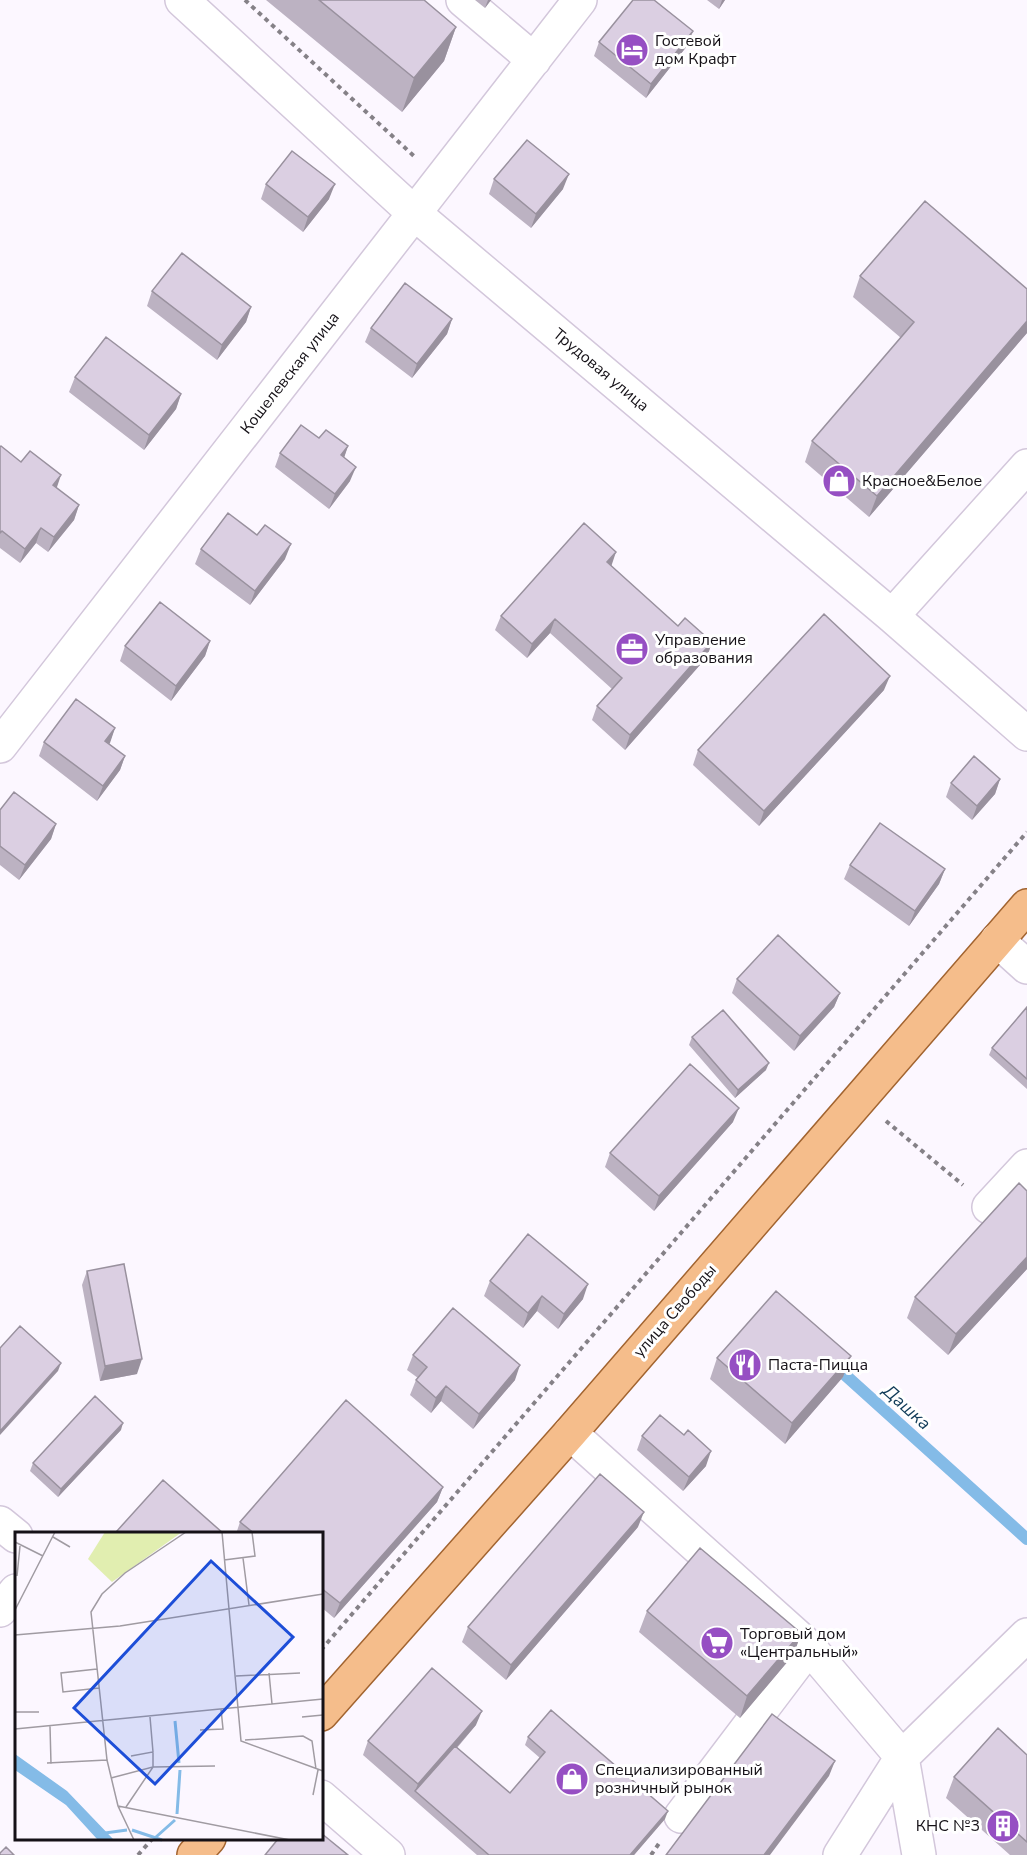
<svg xmlns="http://www.w3.org/2000/svg" width="1027" height="1855" font-family="'Nunito Sans',sans-serif">
<rect width="100%" height="100%" fill="#fcf7ff"/>
<g fill="none" stroke-linecap="round" stroke-linejoin="round">
<path stroke="#84bbe7" stroke-width="12" d="M833 1364 1027 1539"/>
<defs>
<path id="minor" d="M182 0 414 213 892 616 1027 734
M463 0 534 60
M892 616 1027 466
M0 746 580 0
M997 940 1027 967
M989 1207 1027 1166
M570 1433 809 1647 681 1816
M0 1523 16 1536
M0 1610 16 1591
M809 1647 902 1757 840 1855
M321 1797 388 1855
M919 1855 902 1757 1027 1635"/>
<path id="major" d="M321 1714 570 1433 1027 906
M194 1855 209 1838"/>
</defs>
<use href="#minor" stroke="#d3c7db" stroke-width="36"/>
<use href="#major" stroke="#a26430" stroke-width="36"/>
<path stroke="#858187" stroke-width="4" stroke-dasharray="4.5 4.5" stroke-linecap="butt" d="M245 0 415 157
M886 1121 963 1185
M321 1650 1027 832
M138 1855 153 1838
M651 1855 660 1842"/>
<use href="#minor" stroke="#fff" stroke-width="33"/>
<use href="#major" stroke="#f5bd8b" stroke-width="33"/>
</g>
<path fill="#bcb2c2" d="M266 0H424L456 27 444 61 402 112Z
M475 0H491L485 8Z
M707 0H725L719 9Z
M599 42 687 46 646 98 594 56Z
M494 179 563 189 531 228 489 194Z
M266 184 329 199 303 232 261 199Z
M860 276 1027 289V333L869 517 805 462 812 441 901 338 853 297Z
M152 291 251 307 246 322 217 360 147 306Z
M452 319 447 334 412 378 365 342 371 328Z
M75 377 181 394 176 409 144 450 69 392Z
M319 438 348 446 344 457 350 481 329 509 275 467 280 453Z
M0 447 21 462 79 505 74 520 48 552 36 543 20 563 0 548Z
M201 549 285 559 250 605 195 564Z
M611 566 678 626 712 642 707 657 625 750 592 720 597 706 612 689 550 633 527 658 495 630 501 616Z
M210 641 205 656 171 701 120 661 125 646Z
M884 690 759 826 693 765 698 750Z
M115 728 109 744 125 756 120 770 97 801 39 756 44 742Z
M1000 779 995 794 972 820 946 797 951 783Z
M0 810 56 824 51 839 19 880 0 865Z
M850 865 945 869 939 884 909 926 844 879Z
M737 979 840 993 834 1007 794 1051 732 993Z
M1027 1007V1089L989 1055 992 1048Z
M692 1037 766 1070 735 1098 689 1045Z
M733 1122 654 1211 605 1167 610 1153Z
M1027 1191V1269L948 1355 907 1318 915 1297Z
M87 1271 137 1374 100 1381 82 1285Z
M490 1281 583 1299 558 1329 537 1311 523 1328 484 1296Z
M413 1355 515 1380 473 1429 441 1401 431 1413 410 1395 416 1380 418 1378 407 1370Z
M717 1358 843 1377 785 1444 710 1379Z
M121 1430 58 1497 30 1471 33 1463Z
M684 1435 706 1466 683 1491 637 1450 642 1436Z
M443 1487 437 1502 334 1618 321 1607V1534H236L240 1522Z
M638 1527 506 1680 462 1642 468 1627Z
M647 1611 801 1633 794 1654 740 1718 639 1632Z
M476 1725 457 1748 510 1793 540 1758 525 1745 528 1737 665 1819 634 1855H477L363 1755 368 1741Z
M1027 1755V1855H1010L946 1798 954 1777Z"/>
<path fill="#99919e" d="M488 0H491L485 8Z
M722 0H725L719 9Z
M456 27 444 61 402 112 414 78Z
M693 31 687 46 646 98 651 84Z
M569 174 563 189 531 228 536 214Z
M335 184 329 199 303 232 308 217Z
M251 307 246 322 217 360 222 345Z
M452 319 447 334 412 378 417 364Z
M1027 321V333L869 517 877 496Z
M181 394 176 409 144 450 149 435Z
M348 446 343 461 341 455Z
M356 467 350 481 329 509 335 494Z
M61 475 56 490 53 485Z
M79 505 74 520 48 552 54 537Z
M41 528 36 543 20 563 25 549Z
M291 544 285 559 250 605 255 591Z
M616 552 611 567 607 562Z
M555 619 550 633 527 658 532 644Z
M210 641 205 656 171 701 176 686Z
M712 642 707 657 625 750 630 735Z
M890 676 884 690 759 826 764 811Z
M115 728 110 743 100 755 105 741Z
M125 756 120 770 97 801 103 786Z
M1000 779 995 794 972 820 977 806Z
M56 824 51 839 19 880 25 865Z
M945 869 939 884 909 926 915 911Z
M840 993 834 1007 794 1051 800 1036Z
M769 1063 766 1070 735 1098 738 1090Z
M739 1108 733 1122 654 1211 659 1196Z
M1027 1257V1269L948 1355 956 1334Z
M588 1284 583 1299 558 1329 564 1314Z
M542 1296 537 1311 523 1328 528 1313Z
M851 1356 843 1377 785 1444 792 1423Z
M142 1359 137 1374 100 1381 105 1366Z
M61 1363 58 1371 0 1435V1431Z
M520 1365 515 1380 473 1429 479 1414Z
M446 1386 441 1401 431 1413 436 1398Z
M123 1423 121 1430 58 1497 61 1489Z
M711 1451 706 1466 683 1491 689 1477Z
M443 1487 437 1502 334 1618 340 1603Z
M644 1512 638 1527 506 1680 511 1665Z
M801 1633 794 1654 740 1718 747 1696Z
M482 1711 476 1725 417 1793 415 1791 418 1784Z
M835 1761 829 1776 770 1855H764Z
M668 1811 665 1819 634 1855H630Z"/>
<path fill="#dbcfe2" stroke="#99919e" stroke-width="1.5" d="M319 0H424L456 27 414 78Z
M633 0H654L693 31 651 84 599 42Z
M527 140 569 174 536 214 494 179Z
M292 151 335 184 308 217 266 184Z
M925 201 1027 289V321L877 496 812 441 914 322 860 276Z
M182 253 251 307 222 345 152 291Z
M405 283 452 319 417 364 371 328Z
M106 337 181 394 149 435 75 377Z
M301 425 319 438 326 430 348 446 341 455 356 467 335 494 280 453Z
M1 446 21 462 30 451 61 475 53 485 79 505 54 537 41 528 25 549 2 531 0 533V447Z
M228 513 257 535 265 525 291 544 255 591 201 549Z
M584 523 616 552 607 562 678 626 685 618 712 642 630 735 597 706 622 678 555 619 532 644 501 616Z
M160 602 210 641 176 686 125 646Z
M824 614 890 676 764 811 698 750Z
M76 699 115 728 105 741 125 756 103 786 44 742Z
M974 756 1000 779 977 806 951 783Z
M14 792 56 824 25 865 0 846V810Z
M880 823 945 869 915 911 850 865Z
M778 935 840 993 800 1036 737 979Z
M1027 1007V1079L992 1048Z
M723 1010 769 1063 738 1090 692 1037Z
M690 1064 739 1108 659 1196 610 1153Z
M1019 1183 1027 1191V1257L956 1334 915 1297Z
M528 1234 588 1284 564 1314 542 1296 528 1313 490 1281Z
M124 1264 142 1359 105 1366 87 1271Z
M776 1291 851 1356 792 1423 717 1358Z
M453 1308 520 1365 479 1414 446 1386 436 1398 416 1380 427 1367 413 1355Z
M20 1326 61 1363 0 1431V1348Z
M95 1396 123 1423 61 1489 33 1463Z
M346 1400 443 1487 340 1603 321 1588V1534H255L240 1522Z
M660 1415 684 1435 688 1430 711 1451 689 1477 642 1436Z
M600 1474 644 1512 511 1665 468 1627Z
M163 1480 224 1534H119L116 1532Z
M700 1548 801 1633 747 1696 647 1611Z
M432 1668 482 1711 418 1784 368 1741Z
M551 1710 668 1811 630 1855H489L415 1791 455 1746 510 1793 545 1752 528 1737Z
M772 1714 835 1761 764 1855H666Z
M998 1728 1027 1755V1842L954 1777Z
M321 1833 348 1855H265L278 1839H321Z
M6 1847 14 1855H0V1853Z"/>
<defs>
<symbol id="hotel-disc" viewBox="-11 -11 22 22"><circle r="9.5" fill="#964fc3" stroke="#fff"/><path d="M-6-4.5h1.5V1H6V5H4.5V3h-9V5H-6ZM-4 0a1.8 1.8 0 1 1 3.6 0ZM.5 0V-2.5h3Q6-2.5 6 0Z" fill="#fff"/></symbol>
<symbol id="shop-disc" viewBox="-11 -11 22 22"><circle r="9.5" fill="#964fc3" stroke="#fff"/><path d="M-5-2.5h2.3a2.7 3.5 0 0 1 5.4 0H5L5.5 6h-11ZM-1.5-2.5h3a1.5 2.3 0 0 0-3 0Z" fill="#fff"/></symbol>
<symbol id="office-disc" viewBox="-11 -11 22 22"><circle r="9.5" fill="#964fc3" stroke="#fff"/><path d="M-6-3h4V-5.5h4V-3h4V5H-6ZM-1-4.5V-3h2v-1.5ZM-6 0V1H6V0Z" fill="#fff"/></symbol>
<symbol id="restaurant-disc" viewBox="-11 -11 22 22"><circle r="9.5" fill="#964fc3" stroke="#fff"/><path d="M-5-6h1v4h1v-4h1v4h1v-4h1v5L-1.5 .5V6h-2V.5L-5-1ZM5-6V6H3V1.5H1.5Q1.5-4 5-6Z" fill="#fff"/></symbol>
<symbol id="supermarket-disc" viewBox="-11 -11 22 22"><circle r="9.5" fill="#964fc3" stroke="#fff"/><path d="M-6-5.5h2.5l.6 2H6L4.5 2H-2.5L-4.4-4H-6ZM-1.5 3.2a1.3 1.3 0 1 0 .1 0ZM3 3.2a1.3 1.3 0 1 0 .1 0Z" fill="#fff"/></symbol>
<symbol id="building-disc" viewBox="-11 -11 22 22"><circle r="9.5" fill="#964fc3" stroke="#fff"/><path d="M-4-6H4V6H1V3H-1V6H-4ZM-2.5-4.3h1.7v1.8h-1.7ZM.8-4.3h1.7v1.8H.8ZM-2.5-1h1.7V.8h-1.7ZM.8-1h1.7V.8H.8Z" fill="#fff"/></symbol>
</defs>
<g fill-rule="evenodd">
<use href="#hotel-disc" x="613" y="31" width="38" height="38"/>
<use href="#shop-disc" x="820" y="462" width="38" height="38"/>
<use href="#office-disc" x="613" y="630" width="38" height="38"/>
<use href="#restaurant-disc" x="726" y="1346" width="38" height="38"/>
<use href="#supermarket-disc" x="698" y="1624" width="38" height="38"/>
<use href="#shop-disc" x="553" y="1760" width="38" height="38"/>
<use href="#building-disc" x="984" y="1807" width="38" height="38"/>
</g>
<g text-anchor="middle" dominant-baseline="central" stroke-width="6" stroke-linejoin="round" paint-order="stroke">
<g font-size="16" fill="#151117" stroke="#fff" text-anchor="start">
<text x="655" y="41">Гостевой<tspan x="655" dy="18">дом Крафт</tspan></text>
<text x="862" y="481">Красное&amp;Белое</text>
<text x="655" y="640">Управление<tspan x="655" dy="18">образования</tspan></text>
<text x="768" y="1365">Паста-Пицца</text>
<text x="740" y="1634">Торговый дом<tspan x="740" dy="18">«Центральный»</tspan></text>
<text x="595" y="1770">Специализированный<tspan x="595" dy="18">розничный рынок</tspan></text>
<text x="980" y="1826" text-anchor="end">КНС №3</text>
</g>
<g font-size="16" fill="#151117" stroke="#fff">
<text transform="translate(601 370) rotate(40)">Трудовая улица</text>
<text transform="translate(290 373) rotate(-52)">Кошелевская улица</text>
<text transform="translate(675 1311) rotate(-49)">улица Свободы</text>
</g>
<g font-size="18" font-style="italic" fill="#103b58" stroke="#fff">
<text transform="translate(907 1407) rotate(42)">Дашка</text>
</g>
</g>
<g transform="translate(15 1532)">
<rect width="308" height="308" fill="#fcf7ff"/>
<path d="M90 0H167L97 50 73 27Z" fill="#e1eeb0"/>
<path d="M0 222 52 259 98 307H82L51 273 0 238Z" fill="#84bbe7"/>
<path fill="none" stroke="#84bbe7" stroke-width="3" d="M160 189 164 231M162 282 165 238M117 298 147 308M90 301 112 298M141 305 160 288"/>
<path fill="none" stroke="#a09ba2" stroke-width="1.5" d="M207 0 226 209 308 239M38 5 55 15M0 10 28 24M228 26 234 73M209 28 240 24 237 0M2 44 5 14M0 78 40 0M0 103 105 94 308 62M82 137 46 141 48 160 84 156M254 141 257 172M221 144 285 141M0 180H24M287 185 308 183M35 194 36 232M0 197 308 167M185 198 208 197 206 177M230 208 288 204 297 209 301 237M116 224 138 220 135 185M32 231 92 228M96 246 138 235V220M298 263 303 238M103 274 275 308M111 275 138 235 200 234M119 308 103 274 92 228 76 80 87 62 110 41 171 0"/>
<path fill="#1d4ed8" fill-opacity="0.15" stroke="#1d4ed8" stroke-width="3" d="M196 29 278 105 140 252 59 176Z"/>
<rect width="308" height="308" fill="none" stroke="#151117" stroke-width="3"/>
</g>
</svg>
